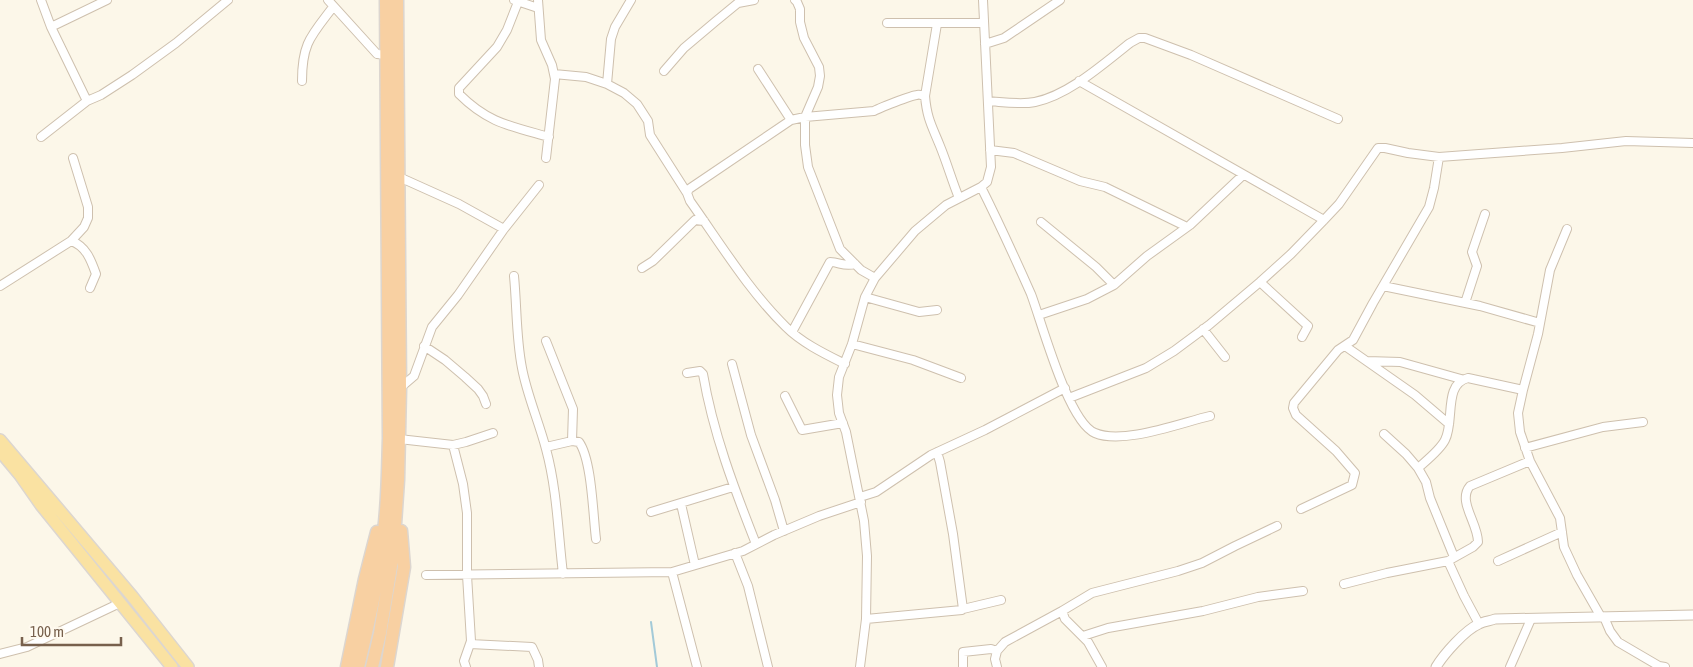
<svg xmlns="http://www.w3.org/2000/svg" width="1693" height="667" font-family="'Asap Condensed',sans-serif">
<rect width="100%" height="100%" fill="#fcf7e9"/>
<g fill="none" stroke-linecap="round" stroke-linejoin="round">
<path stroke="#a3cad8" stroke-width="2" d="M651 622 657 667"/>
<defs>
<path id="minor" d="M41 0 51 27 87 101
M328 0 377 54 387 55
M514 0 538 8
M538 0 541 40 552 65 555 79 546 158
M795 0 797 2 800 9V22L804 38 819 67 820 76 818 87 805 117V145L808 167 840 249 861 270 875 278
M518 2 507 30 497 47 459 88V94C488 123 510 126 549 137
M887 23H984
M937 24 925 96C927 119 932 126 940 146 947 163 952 181 959 198
M51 27 107 0
M985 44 1004 38 1060 0
M758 69 791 120
M664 71 684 48 716 21 738 3 754 0
M554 74 586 77 607 84 624 93 637 104 648 121 650 135 687 193
M302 81C302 43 311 36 333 7
M1079 81 1324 220
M607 84 611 39 615 27 631 0
M988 101C1003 102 1020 105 1035 102 1069 95 1103 64 1130 43L1139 38H1145L1191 55 1338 119
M41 137 87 101 101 95 132 75 176 43 228 0
M990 150 1014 153 1080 181 1105 187 1187 227
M399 177 459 204 504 229
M981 187C999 223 1015 258 1031 294 1042 323 1068 422 1095 433 1123 445 1180 423 1210 416
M1041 222 1096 267 1114 285
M1567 229 1550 270 1538 334 1523 390 1518 413 1520 432 1530 461 1560 518 1564 547 1577 575 1601 617
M71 241C86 246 91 260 96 274L90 288
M642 268 653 261 695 220 704 221
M514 276C517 307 516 338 522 368 527 395 539 422 546 449 557 489 558 532 563 574
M1260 282 1308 326 1302 337
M0 286 71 241 84 227 88 218V207L73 158
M1383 286 1480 306 1540 323
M865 297 919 312 937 310
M1465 303 1477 266 1472 252 1485 214
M1039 315 1087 299 1114 285 1147 256 1190 225 1243 175
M1203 329 1225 357
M792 332 830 262C840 262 843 267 855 264
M546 341 573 409 572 441
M852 344 913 360 961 378
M424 346 445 360 465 377 478 389 483 396 486 404
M1345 346 1415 395 1449 424
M1367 361 1400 362 1461 379
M732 364 751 435 775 500 784 531
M845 364C825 354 802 343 786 327 749 291 720 243 690 201L687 193 689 189 791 120 805 117 874 111C877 109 912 95 917 95 919 94 924 96 925 96
M687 373 700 371 703 374C713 433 734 488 756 544
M400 388 414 376 432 327 458 295 504 229 539 185
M785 396 802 430 843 423
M1069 398 1146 368 1174 351 1209 325 1260 282 1291 254 1324 220 1339 204 1378 148H1385L1408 153 1439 157 1562 148 1626 141 1693 143
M1384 434 1406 454 1418 468 1426 482 1430 498 1454 557
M399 439 453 445 466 442 493 433
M453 445 463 484 467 513V575L471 641 464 661 466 667
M546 447 572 441 579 442C592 460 593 516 596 539
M1525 448 1603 427 1643 422
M1418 468C1427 460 1440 450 1445 440 1455 421 1443 384 1468 378L1523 390
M860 497 876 492 931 455 985 430 1065 388
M681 504 695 565
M1301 509 1352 485 1355 473 1336 451 1296 415 1293 408 1294 403 1338 350 1353 340 1373 303 1429 207 1434 188 1439 157
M651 512 733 487
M735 553 748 586 768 667
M1448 561 1473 547 1478 542C1478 523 1457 501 1470 486L1530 461
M1498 561 1562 532
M672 572 697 667
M426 575 672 572 743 551 774 535 819 516 861 502
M1344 584 1387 573 1448 561 1464 596 1479 624
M963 609 1001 600
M1062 611 1065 619 1088 642 1102 667
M1604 617 1610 631 1618 642 1659 666 1665 667
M866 619 962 610 963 609 953 534 940 462 937 452
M1083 636 1108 628 1203 611 1258 597 1303 591
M470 644 532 647 538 660 539 667
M0 654 27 647 120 603
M860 667 866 619 867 556 864 521 846 432 839 413 837 395 839 377 852 344 865 297 875 278 915 231 946 205 981 187 987 182 991 167 983 0
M963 667V652L991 649 997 651
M997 667 995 659 997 651 1005 642 1062 611 1092 593 1178 571 1202 563 1235 546 1277 526
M1510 667 1531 619"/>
<path id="tertiary" d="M1436 667C1444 654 1465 630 1479 624 1484 621 1490 621 1495 619L1693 615"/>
<path id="primary" d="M0 440 132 596 188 667
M0 451 20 475 41 505 172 667"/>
<path id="trunk" d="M347 667 365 579 377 532
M358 667C369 622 379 577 384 531 388 500 388 469 389 438L386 0
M372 667 380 633 393 554 398 480 400 388 397 0
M387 667 404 567 401 531"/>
</defs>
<use href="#minor" stroke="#cec0ae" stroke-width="10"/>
<use href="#tertiary" stroke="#cec0ae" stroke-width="11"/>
<use href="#primary" stroke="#dcd6d0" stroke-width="14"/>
<use href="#trunk" stroke="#dcd6d0" stroke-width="15"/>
<use href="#minor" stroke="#fff" stroke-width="8"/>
<use href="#tertiary" stroke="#fff" stroke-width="9"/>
<use href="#primary" stroke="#fae2a2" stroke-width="11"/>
<use href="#trunk" stroke="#f8d0a2" stroke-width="12"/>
</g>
<path d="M22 637v8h99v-8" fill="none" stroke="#77604c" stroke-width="2.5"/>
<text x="30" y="637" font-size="15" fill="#77604c" stroke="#fffaef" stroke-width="4" paint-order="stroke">100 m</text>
</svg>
